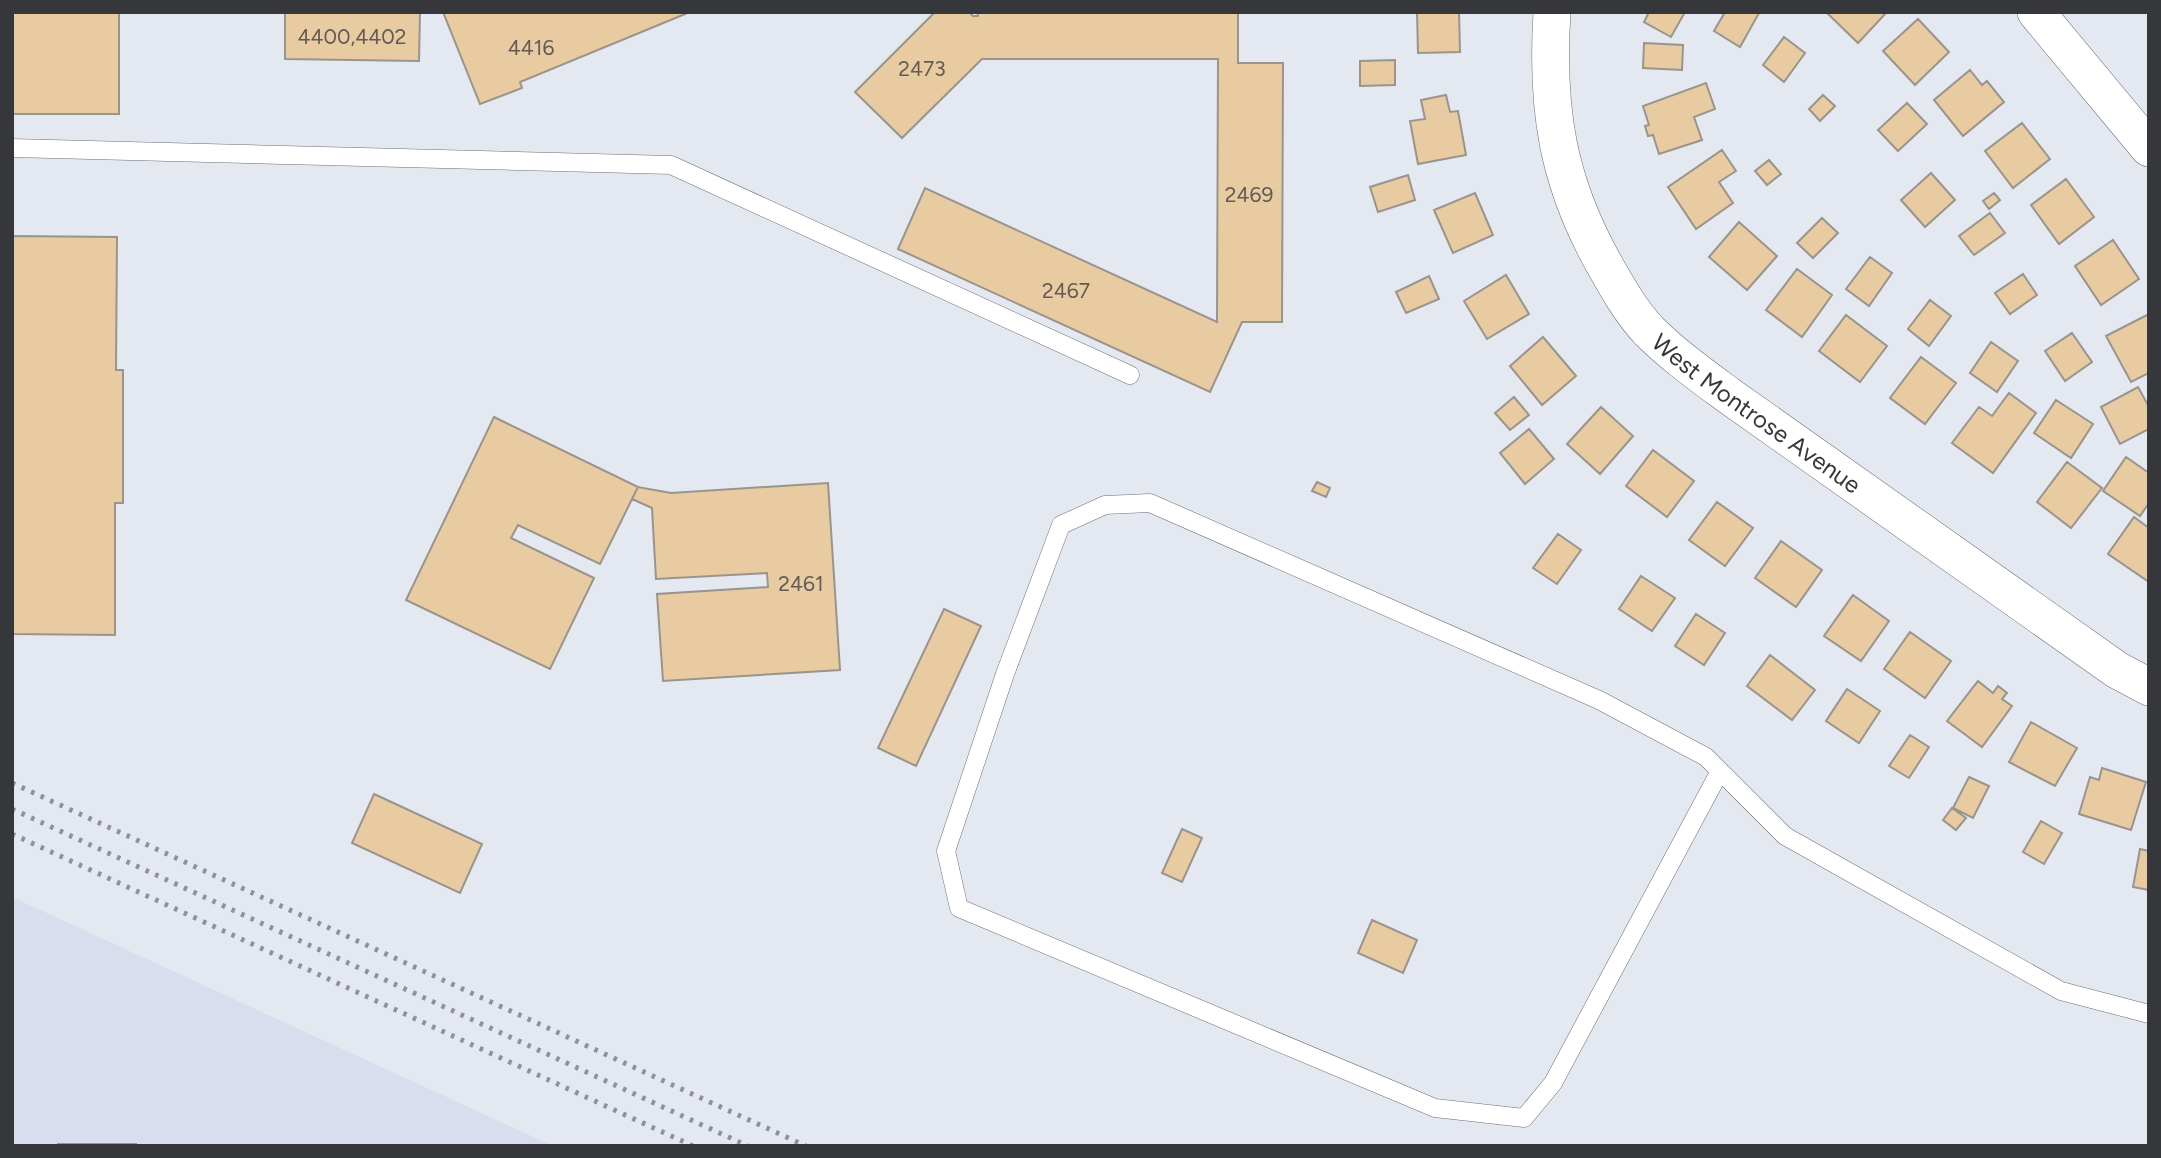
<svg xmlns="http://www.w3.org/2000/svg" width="2161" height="1158" font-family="Figtree,sans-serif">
<rect width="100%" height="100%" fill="#e4e8f1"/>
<path fill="#d8deee" d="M12 897 553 1146H12Z"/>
<path fill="#e9cba2" stroke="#99948c" stroke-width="2" d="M12 12H119V114H12Z
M285 12H420L419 61 285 59Z
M443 12H690L520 82 522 88 480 104Z
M935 12H969L973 16H978V12H1238V63H1283L1282 322H1242L1210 392 898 249 925 188 1217 322 1218 59H982L902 138 855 92Z
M1417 12H1459L1460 52 1418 53Z
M1649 12H1685L1671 37 1644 22Z
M1725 12 1759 13 1740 47 1714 31Z
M1826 12H1887L1858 43Z
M1918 19 1949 52 1915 85 1883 51Z
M1784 37 1805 53 1784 82 1763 65Z
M1644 43 1683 45 1682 70 1643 68Z
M1395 60V85L1360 86V61Z
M1970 70 1982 85 1987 81 2004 102 1963 136 1934 100Z
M1706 83 1715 109 1694 117 1702 140 1659 154 1653 135 1648 136 1645 126 1649 125 1643 106Z
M1446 95 1450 112 1458 111 1466 155 1418 164 1410 121 1425 119 1421 100Z
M1823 95 1835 106 1820 121 1809 109Z
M1907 103 1927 124 1898 151 1878 130Z
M2022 123 2050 159 2013 188 1985 151Z
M1722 150 1736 171 1719 182 1733 203 1696 229 1668 187Z
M1769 160 1781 174 1767 185 1755 171Z
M1931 173 1955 200 1925 227 1901 200Z
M1408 175 1415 200 1378 212 1370 187Z
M2066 179 2094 217 2059 244 2031 205Z
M1475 193 1493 235 1453 253 1434 210Z
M1994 193 2000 200 1989 209 1983 201Z
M1990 213 2005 233 1974 255 1959 236Z
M1822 218 1838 233 1813 258 1797 243Z
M1739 222 1777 256 1747 290 1709 257Z
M12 236 117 237 116 370H123V503H115V635L12 634Z
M2113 240 2139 279 2101 305 2075 266Z
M1870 257 1892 273 1869 306 1846 289Z
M1797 269 1832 295 1802 337 1766 310Z
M2023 274 2037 295 2010 314 1995 293Z
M1506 275 1529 314 1487 339 1464 301Z
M1429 276 1439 299 1406 313 1396 292Z
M1930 300 1951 316 1929 346 1908 329Z
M2149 314V373L2131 382 2106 336Z
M1846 315 1887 346 1860 382 1819 351Z
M2072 333 2092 362 2065 381 2045 351Z
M1543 337 1576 376 1542 405 1510 366Z
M1991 342 2018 361 1997 392 1970 373Z
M1921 357 1956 383 1925 424 1890 398Z
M2138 387 2149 407V429L2120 444 2101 407Z
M2009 393 2036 413 1993 473 1952 443 1979 407 1992 416Z
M1514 397 1529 415 1510 430 1495 413Z
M2056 400 2093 424 2071 458 2034 433Z
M1601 407 1633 436 1600 474 1567 444Z
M494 417 638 487 600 564 518 525 511 538 594 578 550 669 406 600Z
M1529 429 1554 459 1525 484 1500 453Z
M1653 450 1694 481 1667 517 1626 486Z
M2126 457 2149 473V503L2140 516 2103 491Z
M2067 462 2102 488 2071 528 2037 502Z
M1317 482 1330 488 1326 497 1312 491Z
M828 483 840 670 663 681 657 594 768 587 767 573 656 579 652 508 632 499 638 487 671 493Z
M1717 502 1753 528 1725 566 1689 540Z
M2134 517 2149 528V582L2108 554Z
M1558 534 1581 550 1557 584 1533 568Z
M1781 541 1822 570 1796 607 1755 578Z
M1641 576 1675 598 1652 631 1619 609Z
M1853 595 1889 621 1861 661 1824 636Z
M944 609 981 626 916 766 878 748Z
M1696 614 1725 633 1704 665 1675 646Z
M1910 632 1951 661 1925 698 1884 669Z
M1770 655 1815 690 1792 720 1747 686Z
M1978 681 1993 693 1998 686 2007 693 2002 699 2012 706 1982 747 1947 721Z
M1847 689 1880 711 1859 743 1826 721Z
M2031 722 2077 748 2055 786 2009 762Z
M1910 735 1929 747 1909 778 1889 766Z
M2102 768 2146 782 2131 830 2079 814 2090 777 2099 780Z
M1969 777 1989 786 1973 818 1953 808Z
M374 794 482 844 460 893 352 843Z
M1952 808 1966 818 1956 830 1943 820Z
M2041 821 2062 833 2044 864 2023 852Z
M1182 829 1202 838 1182 882 1162 873Z
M2140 849 2149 851V890L2133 887Z
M1372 920 1417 940 1403 973 1358 953Z
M58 1144H136V1146H58Z"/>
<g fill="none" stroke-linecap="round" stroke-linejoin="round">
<defs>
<path id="lane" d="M12 148 671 165 1130 375
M1720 771 1553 1083 1524 1118 1435 1108 959 908 946 851 1005 674 1061 525 1105 505 1150 503 1599 700 1706 757 1785 836 2061 991 2149 1014"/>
<g id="street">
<path id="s1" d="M1552 12C1546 108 1557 180 1604 264 1617 287 1631 312 1649 331 1673 355 1701 375 1728 395L2117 670 2149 687"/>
<path d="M2036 12 2149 148"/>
</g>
</defs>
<use href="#lane" stroke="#6b6f76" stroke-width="19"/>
<use href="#street" stroke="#6b6f76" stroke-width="38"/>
<use href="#lane" stroke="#fff" stroke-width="18"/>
<use href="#street" stroke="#fff" stroke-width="37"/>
<path stroke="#8e9197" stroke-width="5" stroke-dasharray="3.5 7" stroke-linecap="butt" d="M12 783 806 1146
M12 809 748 1146
M12 834 693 1146"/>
</g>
<g text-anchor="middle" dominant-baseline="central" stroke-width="5" stroke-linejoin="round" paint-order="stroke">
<g font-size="21" fill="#625c54">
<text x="352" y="36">4400,4402</text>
<text x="531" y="47">4416</text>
<text x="922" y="68">2473</text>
<text x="1249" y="194">2469</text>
<text x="1066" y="290">2467</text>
<text x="801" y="583">2461</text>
</g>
<g font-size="24" fill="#35373a" stroke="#e4e8f1">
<text stroke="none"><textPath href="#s1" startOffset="478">West Montrose Avenue</textPath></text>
</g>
</g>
<rect width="2161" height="1158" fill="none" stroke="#35373a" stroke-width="28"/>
</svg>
